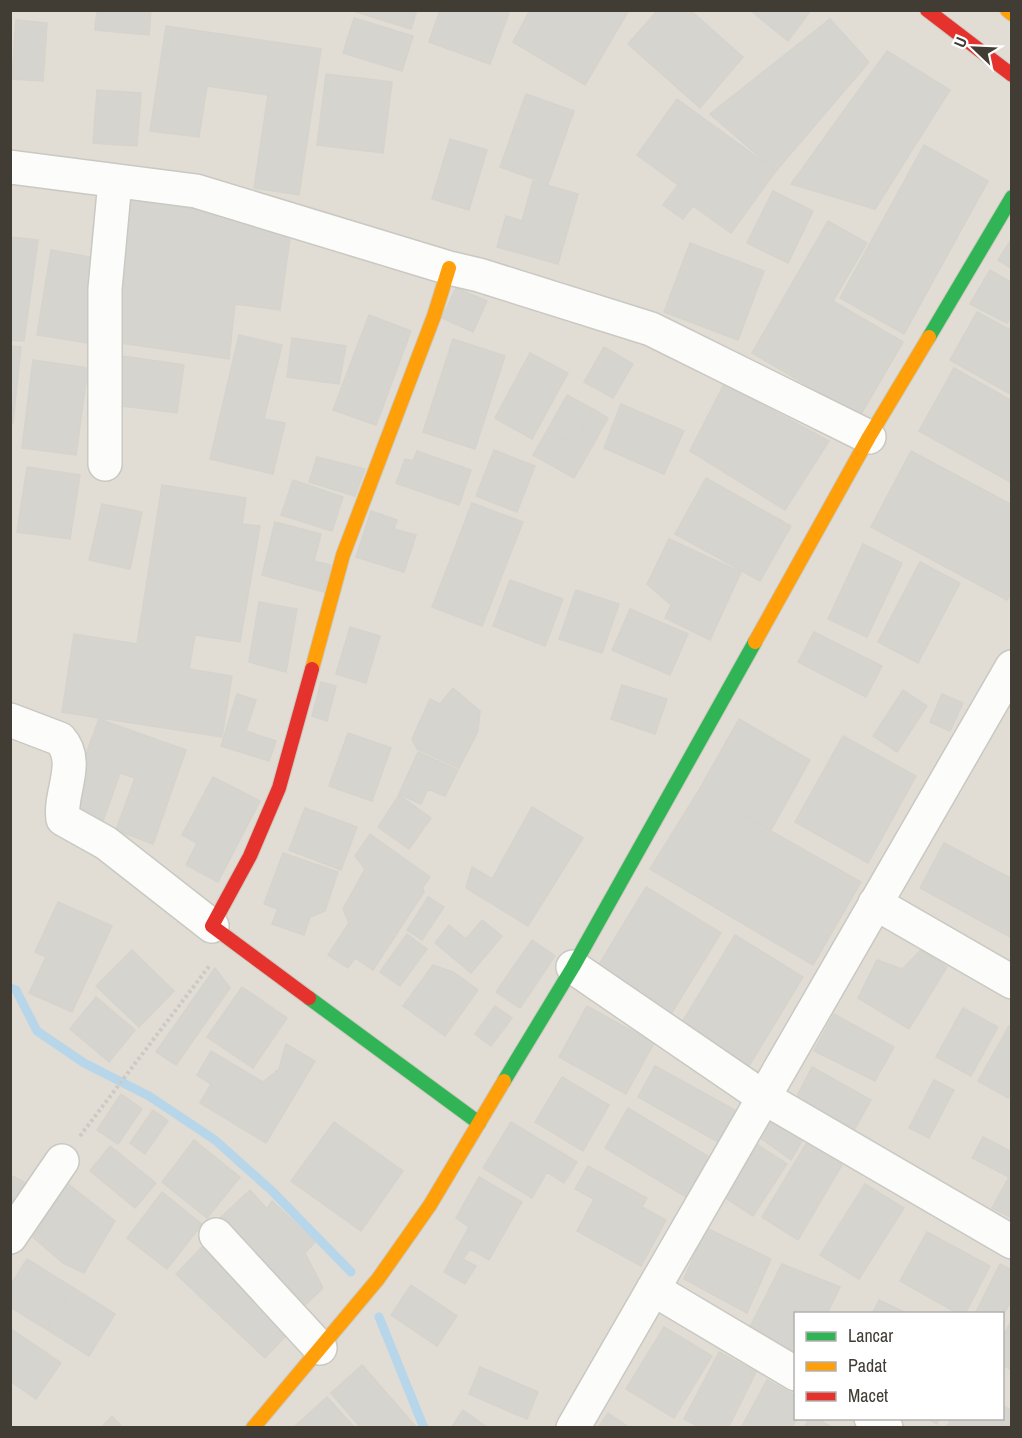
<svg xmlns="http://www.w3.org/2000/svg" width="1022" height="1438" font-family="'Archivo Narrow',sans-serif">
<rect width="100%" height="100%" fill="#edece6"/>
<path fill="#e1ddd4" fill-rule="evenodd" d="M10 11H1011V1427H11ZM796 1314H1002V1418H796Z"/>
<g fill="none" stroke-linecap="round" stroke-linejoin="round">
<path stroke="#b8d6ea" stroke-width="9" d="M10 988 16 990 37 1031 84 1063 149 1096 215 1140 272 1191 351 1272
M379 1317 424 1428"/>
</g>
<path fill="#d6d4cf" stroke="#d5d3cc" stroke-width="1.5" d="M97 10H151L149 35 95 30Z
M350 10H417L411 29Z
M440 10H510L490 64 429 42Z
M530 10H629L585 85 513 42Z
M658 10H690L743 57 700 108 628 44Z
M750 10H811L788 41Z
M354 18 413 36 402 71 343 53Z
M830 19 869 62 776 171 710 114Z
M16 20 47 23 43 81 12 79Z
M166 26 321 49 299 195 254 188 268 95 207 86 199 137 150 131Z
M887 51 950 90 875 209 791 184Z
M326 74 392 82 383 153 317 145Z
M97 90 141 93 137 146 93 143Z
M526 94 574 111 548 184 500 167Z
M677 99 776 171 731 233 693 206 683 219 663 205 678 185 637 155Z
M450 139 487 150 469 210 432 199Z
M924 145 988 181 904 334 840 298Z
M533 181 578 194 558 264 497 247 506 216 522 221Z
M773 191 813 211 788 263 747 243Z
M125 197 239 213 243 224 291 231 280 310 235 304 229 359 115 342Z
M828 221 867 243 833 301 903 342 860 416 752 353Z
M10 237 38 240 24 341 10 340Z
M1012 238V269L998 260Z
M690 243 764 271 738 340 664 312Z
M51 250 101 259 87 343 37 335Z
M990 270 1012 283V315L1007 323 970 304Z
M456 288 487 301 473 332 442 318Z
M977 312 1012 331V395L950 360Z
M369 315 411 331 376 425 333 410Z
M239 335 282 345 264 419 285 423 273 474 210 459Z
M292 338 346 346 339 384 287 377Z
M453 339 505 356 475 449 423 432Z
M10 346 21 347 13 423H10Z
M604 347 633 364 613 398 584 382Z
M530 353 568 373 532 439 495 418Z
M122 356 184 365 177 413 115 405Z
M33 360 88 368 76 455 22 448Z
M954 368 1012 401V483L919 431Z
M724 384 829 441 785 510 690 451Z
M567 395 593 409 574 444 548 429Z
M621 404 684 431 664 474 604 448Z
M593 409 608 418 589 452 574 444Z
M548 429 589 452 574 478 533 455Z
M494 450 535 466 517 512 476 496Z
M417 451 471 470 459 505 396 483 405 459 413 461Z
M911 451 1012 505V592L1007 600 871 527Z
M317 457 365 469 355 496 309 482Z
M27 467 80 475 70 539 17 532Z
M706 478 791 526 760 581 675 534Z
M293 480 343 497 332 531 281 515Z
M162 485 246 498 242 524 260 526 240 642 195 635 189 669 232 676 222 737 62 712 74 634 137 644Z
M472 503 523 522 482 626 432 607Z
M102 504 142 512 130 569 89 560Z
M371 511 397 520 394 529 416 535 404 572 356 557Z
M275 522 321 534 314 561 331 565 324 592 262 575Z
M669 539 741 572 710 640 665 618 671 605 647 584Z
M863 544 902 563 867 637 828 619Z
M920 562 960 583 918 663 878 642Z
M510 580 563 599 545 646 493 626Z
M576 590 619 604 602 653 559 639Z
M259 602 297 609 286 672 249 662Z
M630 609 688 634 670 675 612 650Z
M350 627 380 636 366 683 336 674Z
M814 632 882 666 866 697 798 662Z
M321 682 336 686 327 721 312 716Z
M622 685 667 699 655 734 611 719Z
M453 688 480 711 478 731 459 768 417 749 412 739 430 699 440 704Z
M903 690 927 706 897 752 873 736Z
M237 694 256 700 246 731 276 741 269 761 221 746Z
M942 694 963 703 950 731 930 722Z
M99 719 186 750 153 844 116 830 135 778 120 773 102 824 65 811Z
M739 719 810 760 771 830 699 790Z
M348 733 391 748 372 801 329 786Z
M843 736 916 776 868 863 795 822Z
M418 752 458 770 445 796 428 789 421 804 399 794Z
M213 777 260 801 218 882 186 865 197 843 182 835Z
M699 790 861 882 813 965 650 869Z
M399 795 431 818 409 849 378 827Z
M532 807 583 838 528 926 466 888 472 867 492 879Z
M305 808 357 827 341 870 289 850Z
M370 834 430 877 423 887 424 892 373 970 355 958 348 968 328 955 349 923 343 909 365 869 355 856Z
M944 843 1012 879V938L920 888Z
M283 853 338 872 325 911 310 917 304 935 272 924 278 909 264 904Z
M646 887 721 933 671 1014 597 968Z
M428 897 444 907 422 940 407 930Z
M58 902 112 926 72 1012 29 993 46 957 35 952Z
M482 920 502 936 471 973 435 943 449 925 466 939Z
M407 934 427 949 400 986 380 972Z
M735 935 803 977 749 1066 681 1024Z
M532 940 555 956 520 1008 496 992Z
M132 950 174 991 139 1027 96 986Z
M921 950 947 967 909 1029 858 998 877 960 902 969Z
M433 965 453 972 478 990 445 1036 403 1006Z
M215 968 230 988 176 1065 156 1052Z
M242 987 287 1018 253 1068 207 1037Z
M96 997 135 1030 109 1062 70 1029Z
M495 1006 512 1018 491 1046 475 1034Z
M587 1006 654 1043 626 1094 559 1057Z
M963 1008 998 1027 971 1076 936 1057Z
M834 1014 894 1047 875 1081 814 1051Z
M1009 1026 1012 1027V1092L1008 1098 978 1081Z
M286 1044 315 1061 266 1143 200 1103 211 1084 197 1075 211 1051 263 1082 279 1069Z
M655 1066 735 1110 718 1142 638 1097Z
M812 1067 871 1100 854 1130 796 1098Z
M562 1077 609 1105 583 1151 535 1122Z
M934 1080 954 1090 929 1138 909 1128Z
M121 1094 142 1109 118 1144 97 1130Z
M628 1108 714 1160 691 1200 605 1148Z
M153 1110 168 1121 145 1154 130 1143Z
M772 1110 805 1136 791 1160 755 1134Z
M334 1122 403 1171 361 1231 291 1181Z
M511 1122 577 1162 564 1183 547 1172 532 1198 483 1168Z
M983 1137 1012 1152V1218L992 1208 1009 1177 972 1158Z
M194 1140 240 1177 207 1218 162 1182Z
M755 1143 787 1164 753 1216 721 1195Z
M806 1144 842 1165 798 1240 762 1217Z
M110 1146 156 1183 135 1208 90 1171Z
M588 1166 647 1198 642 1207 666 1220 641 1266 577 1231 594 1199 575 1189Z
M10 1175 30 1185 10 1225Z
M479 1177 522 1202 489 1260 470 1249 463 1259 476 1266 465 1284 444 1272 469 1227 456 1218Z
M67 1183 115 1221 84 1273 63 1263 33 1237Z
M865 1184 904 1208 859 1279 820 1255Z
M250 1190 267 1209 272 1201 315 1242 305 1253 323 1288 303 1307 220 1218Z
M162 1192 202 1224 167 1269 127 1238Z
M706 1228 771 1259 747 1313 684 1279Z
M927 1232 990 1266 965 1314H959L900 1281Z
M204 1245 292 1329 265 1358 176 1274Z
M27 1259 72 1287 46 1329 10 1307V1286Z
M782 1264 840 1287 827 1314H796V1352L749 1329Z
M1000 1264 1012 1270V1299L1002 1317V1314H975Z
M411 1285 457 1316 437 1346 391 1315Z
M72 1287 115 1314 89 1356 46 1329Z
M879 1300 908 1314H872Z
M1012 1320V1370L1002 1365V1338Z
M664 1327 712 1356 674 1418 626 1389Z
M10 1328 61 1363 36 1399 10 1381Z
M719 1352 756 1372 728 1428H701L684 1419Z
M362 1365 417 1428H361L331 1393Z
M480 1367 538 1392 527 1419 469 1394Z
M767 1380 796 1396 797 1418 792 1428H741Z
M327 1397 355 1428H293Z
M1002 1405 1012 1411 1011 1428H946L952 1418H1002Z
M463 1410 488 1428H451Z
M608 1413 630 1428H598Z
M112 1416 123 1428H101Z
M809 1418H816L833 1428H804Z
M926 1418H939L937 1424Z"/>
<g fill="none" stroke-linecap="round" stroke-linejoin="round">
<defs>
<path id="street" d="M10 167 196 191 449 268 479 275 651 329 869 437
M105 464V289L115 181
M10 720 60 739C81 762 59 793 63 819L106 843 212 926
M875 903 1012 982
M573 967 763 1097 1012 1242
M216 1235 320 1348
M10 1237 62 1161
M653 1289 796 1374
M871 1418 886 1428
M573 1428 1012 667"/>
<path id="fast" d="M929 337 1012 197
M309 998 479 1123
M504 1081 573 967 755 642"/>
<path id="slow" d="M1007 10 1012 14
M755 642 869 437 929 337
M312 669 343 555 434 316 449 268
M253 1428 378 1279 430 1205 504 1081"/>
<path id="jam" d="M927 10 1012 75
M309 998 212 926 250 856 279 788 312 669"/>
</defs>
<use href="#street" stroke="#c9c8c2" stroke-width="36"/>
<use href="#fast" stroke="#ccc9be" stroke-width="16"/>
<use href="#slow" stroke="#ccc9be" stroke-width="16"/>
<use href="#jam" stroke="#ccc9be" stroke-width="16"/>
<path stroke="#cbcac6" stroke-width="4" stroke-dasharray="3 3" stroke-linecap="butt" d="M80 1136 210 965"/>
<use href="#street" stroke="#fcfcfb" stroke-width="33"/>
<use href="#fast" stroke="#30b455" stroke-width="14"/>
<use href="#slow" stroke="#ff9f0a" stroke-width="14"/>
<use href="#jam" stroke="#e5322d" stroke-width="14"/>
</g>
<rect width="1022" height="1438" fill="none" stroke="#423d34" stroke-width="24"/>
<rect x="794" y="1312" width="210" height="108" fill="#ffffff" stroke="#b3b1ae" stroke-width="1.5"/>
<rect x="806" y="1332" width="30" height="9" fill="#30b455" stroke="#b3b1ae" stroke-width="1.5"/>
<text x="848" y="1342" font-size="18" fill="#423d34">Lancar</text>
<rect x="806" y="1362" width="30" height="9" fill="#ff9f0a" stroke="#b3b1ae" stroke-width="1.5"/>
<text x="848" y="1372" font-size="18" fill="#423d34">Padat</text>
<rect x="806" y="1392" width="30" height="9" fill="#e5322d" stroke="#b3b1ae" stroke-width="1.5"/>
<text x="848" y="1402" font-size="18" fill="#423d34">Macet</text>
<g transform="translate(974 48) rotate(293)" stroke="#ffffff" stroke-width="4.5" paint-order="stroke">
<path d="M0-4.5L10 22L0 15L-10 22Z" fill="#423d34"/>
<text y="-9" font-size="16" font-weight="bold" text-anchor="middle" fill="#423d34">U</text>
</g>
</svg>
